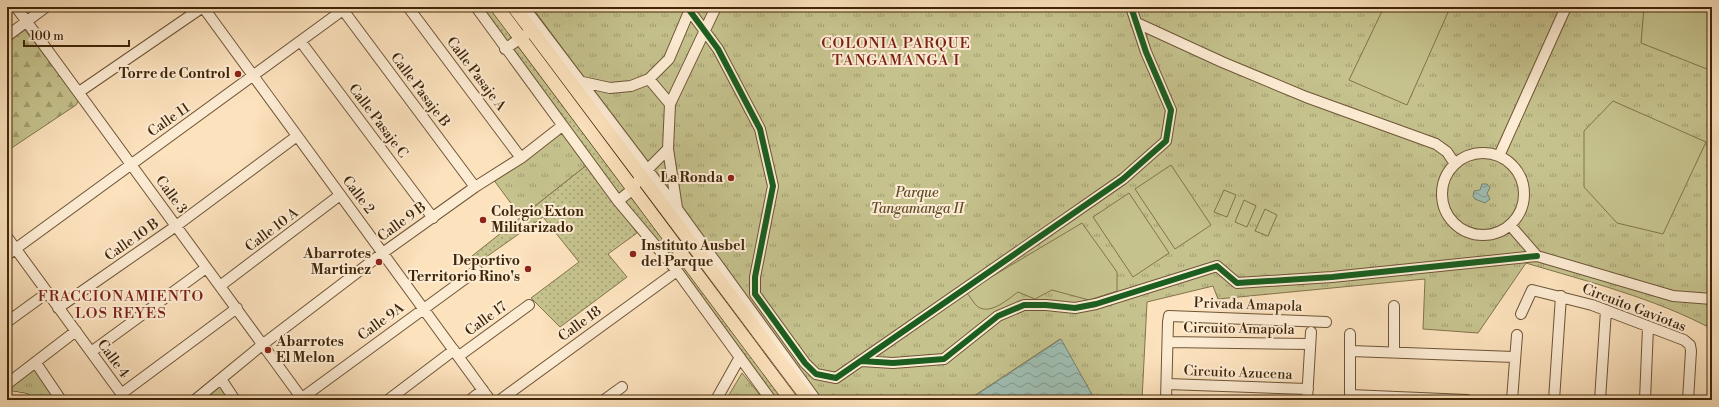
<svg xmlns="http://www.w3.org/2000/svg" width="1719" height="407" font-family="'Libre Bodoni',serif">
<defs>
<pattern id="grass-dots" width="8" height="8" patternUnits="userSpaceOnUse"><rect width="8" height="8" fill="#c5c28d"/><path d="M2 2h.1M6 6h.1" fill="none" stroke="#a19d71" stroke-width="1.8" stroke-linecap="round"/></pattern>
<pattern id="forest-firs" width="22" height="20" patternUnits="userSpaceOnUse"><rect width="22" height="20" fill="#c5c28d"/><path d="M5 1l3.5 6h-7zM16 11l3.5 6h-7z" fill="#a19d71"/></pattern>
<pattern id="park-tufts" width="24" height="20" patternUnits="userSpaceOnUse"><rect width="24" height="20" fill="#c5c28d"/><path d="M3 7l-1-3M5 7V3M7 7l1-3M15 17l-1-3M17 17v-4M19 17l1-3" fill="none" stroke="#a19d71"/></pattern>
<pattern id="water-waves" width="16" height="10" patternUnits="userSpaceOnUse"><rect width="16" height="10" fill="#9fbeb2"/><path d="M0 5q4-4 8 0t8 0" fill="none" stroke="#839a8f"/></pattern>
</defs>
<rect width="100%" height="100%" fill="#fce2bd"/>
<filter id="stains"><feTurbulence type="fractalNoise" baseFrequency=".005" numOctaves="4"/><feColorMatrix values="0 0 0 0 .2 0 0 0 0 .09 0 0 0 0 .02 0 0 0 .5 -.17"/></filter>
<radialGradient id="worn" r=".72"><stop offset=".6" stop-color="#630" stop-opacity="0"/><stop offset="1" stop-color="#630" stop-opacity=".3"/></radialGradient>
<path fill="url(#grass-dots)" stroke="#82744b" d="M478 7H492L516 39 506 45Z
M518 43 628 189 618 198 507 47Z
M588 164 637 233 608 254 627 277 560 327 531 298 579 262 543 217 479 262 472 256Z
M630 196 790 400H773L623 202Z"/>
<path fill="url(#forest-firs)" stroke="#82744b" d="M25 30 79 100 76 105 7 151V43Z"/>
<path fill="url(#park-tufts)" stroke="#82744b" d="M532 7H1712V329C1654 298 1589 282 1526 263L1478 333 1423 329 1425 279 1218 299 1213 286 1147 302 1142 400H1095L1060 339 968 400H822Z
M562 129 588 164 521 217 493 179Z
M35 367 58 400H39L7 394V388Z
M742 373 764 400H726Z
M222 385 232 400H202Z"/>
<path fill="#c5c28d" stroke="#82744b" d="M1384 7H1443L1449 10 1407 105 1349 80Z
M1644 7H1712V71L1641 43Z
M1613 101 1706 142 1663 234 1617 223 1584 187V131Z
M1171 165 1211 225 1175 249 1135 189Z
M1224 190 1236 195 1227 217 1214 212Z
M1129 193 1169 253 1133 277 1093 217Z
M1244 200 1256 206 1247 227 1235 222Z
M1265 209 1277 215 1268 236 1255 231Z
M1082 223 1117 272V291L1089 300 1052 290 1035 299 1018 292C1008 299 991 315 978 307 974 304 970 296 966 292Z"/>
<path fill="url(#water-waves)" stroke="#79816e" d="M1482 184H1487L1490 188 1487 193 1490 199 1485 203 1475 199 1473 196 1474 191 1480 190Z
M1061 339 1095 400 970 399Z"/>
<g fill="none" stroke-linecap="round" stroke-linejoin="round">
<defs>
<path id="minor" d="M16 7 303 400
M203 7 490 400
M408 7 521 158
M476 7 618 201 677 271 771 400
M524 7 678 210 816 400
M687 7 718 49 760 129 773 186 755 277V294L805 363 816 374 836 378 1123 179 1166 141 1171 110 1146 52 1131 7
M343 10 475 187
M1137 23 1222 62 1306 97 1436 144 1447 152 1455 164
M7 36 46 7
M301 42 433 218
M505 49 531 31
M649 79 670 104
M578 81 610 88 631 86 649 79 669 59 691 7
M79 92 203 7
M1442 194a41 41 0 1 1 82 0a41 41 0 1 1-82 0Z
M1499 156 1566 7
M618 201 633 189 640 177 668 149
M677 208 668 149 670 104 716 7
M1510 225 1537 256 1673 296 1712 299
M7 237 126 400
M7 255 347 7
M220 286 340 195
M58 308 176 226 297 136
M1521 314 1532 290 1592 305 1684 340 1690 345 1691 351 1688 400
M7 322 47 293
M1350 334V400
M1168 342 1310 344
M1351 351 1514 357
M91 352 206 268
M1394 352V306
M459 356 529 305
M861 361 893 363 944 359 998 316 1024 305H1046L1075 308 1096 304 1217 266 1237 283 1332 277 1537 256
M36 363 61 400
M221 379 235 400
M7 384 76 331
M1167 384 1308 389
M121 394 237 308
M1350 395 1467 400
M302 398 477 270
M195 400 262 345 384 252 475 187 521 158 562 126
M388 400 454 350
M470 400 483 390
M500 400 677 271
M604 400 622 387
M716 400 740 357
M1166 400 1168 322 1169 316 1326 322
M1307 400 1311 332
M1512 400 1517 335
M1554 400 1561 296
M1600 400 1606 310
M1645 400 1648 327"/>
<path id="major" d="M497 7 791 400
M514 7 809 400
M7 397 25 400"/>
</defs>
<use href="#minor" stroke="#6e5536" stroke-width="12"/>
<use href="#major" stroke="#3f2609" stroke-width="14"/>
<use href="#minor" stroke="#fdecd4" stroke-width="10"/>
<use href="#major" stroke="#fce2bd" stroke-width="13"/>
<defs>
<path id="cycleway" d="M687 7 718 49 760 129 773 186 755 277V294L805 363 816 374 836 378 1123 179 1166 141 1171 110 1146 52 1131 7
M861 361 893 363 944 359 998 316 1024 305H1046L1075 308 1096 304 1217 266 1237 283 1332 277 1537 256"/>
</defs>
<use href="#cycleway" stroke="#fdecd4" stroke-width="8"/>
<use href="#cycleway" stroke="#1b5e20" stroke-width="6"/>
</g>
<g fill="#8f2418" stroke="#fdecd4" stroke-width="1.5">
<circle cx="238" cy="74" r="4"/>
<circle cx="731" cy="178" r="4"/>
<circle cx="483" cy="220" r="4"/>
<circle cx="633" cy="254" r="4"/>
<circle cx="379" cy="262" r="4"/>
<circle cx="528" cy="269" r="4"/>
<circle cx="268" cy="350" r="4"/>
</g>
<g text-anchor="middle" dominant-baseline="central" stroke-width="4" stroke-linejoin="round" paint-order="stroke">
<g font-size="14" font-weight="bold" fill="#3f2609" stroke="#fdecd4" text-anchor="end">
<text x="230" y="74">Torre de Control</text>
<text x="723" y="178">La Ronda</text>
<text x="491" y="212" text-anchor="start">Colegio Exton<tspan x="491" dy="16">Militarizado</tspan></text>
<text x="641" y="246" text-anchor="start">Instituto Ausbel<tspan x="641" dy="16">del Parque</tspan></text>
<text x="371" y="254">Abarrotes<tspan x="371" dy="16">Martinez</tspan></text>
<text x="520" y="261">Deportivo<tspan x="520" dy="16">Territorio Rino's</tspan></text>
<text x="276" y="342" text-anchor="start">Abarrotes<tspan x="276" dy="16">El Melon</tspan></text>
</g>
<g font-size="14" fill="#3f2609" stroke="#fdecd4">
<text transform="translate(476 74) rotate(53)">Calle Pasaje A</text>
<text transform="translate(420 90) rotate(53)">Calle Pasaje B</text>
<text transform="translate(169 120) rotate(-35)">Calle 11</text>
<text transform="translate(378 121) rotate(53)">Calle Pasaje C</text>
<text transform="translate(171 195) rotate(54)">Calle 3</text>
<text transform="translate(358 195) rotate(53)">Calle 2</text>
<text transform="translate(402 222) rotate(-36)">Calle 9 B</text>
<text transform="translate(272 230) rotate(-37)">Calle 10 A</text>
<text transform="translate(132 240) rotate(-35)">Calle 10 B</text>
<text transform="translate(1248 305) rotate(2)">Privada Amapola</text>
<text transform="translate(1634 308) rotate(21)">Circuito Gaviotas</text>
<text transform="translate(486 319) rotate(-36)">Calle 17</text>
<text transform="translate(381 322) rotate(-36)">Calle 9A</text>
<text transform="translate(580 324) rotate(-36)">Calle 18</text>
<text transform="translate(1239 329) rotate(1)">Circuito Amapola</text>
<text transform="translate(113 359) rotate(54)">Calle 4</text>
<text transform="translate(1238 373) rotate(2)">Circuito Azucena</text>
</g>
<g font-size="14" font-style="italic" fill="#604d2a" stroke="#fdecd4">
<text x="917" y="193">Parque<tspan x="917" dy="16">Tangamanga II</tspan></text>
</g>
<g font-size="15" letter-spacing="1" fill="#7a1f14" stroke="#fdecd4">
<text x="896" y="43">COLONIA PARQUE<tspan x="896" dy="17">TANGAMANGA I</tspan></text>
<text x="121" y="296">FRACCIONAMIENTO<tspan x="121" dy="17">LOS REYES</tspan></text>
</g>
</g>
<rect width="1719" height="407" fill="none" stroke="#fce2bd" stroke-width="24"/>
<rect x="8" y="8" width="1703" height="391" fill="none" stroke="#3f2609" stroke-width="2"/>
<rect x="12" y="12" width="1695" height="383" fill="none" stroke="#3f2609"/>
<path d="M24 40v6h105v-6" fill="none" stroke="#3f2609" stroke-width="2"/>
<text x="30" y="40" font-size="12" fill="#3f2609" stroke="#fdecd4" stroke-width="3" paint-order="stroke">100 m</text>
<rect width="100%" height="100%" filter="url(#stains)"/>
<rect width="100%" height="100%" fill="url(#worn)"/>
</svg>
